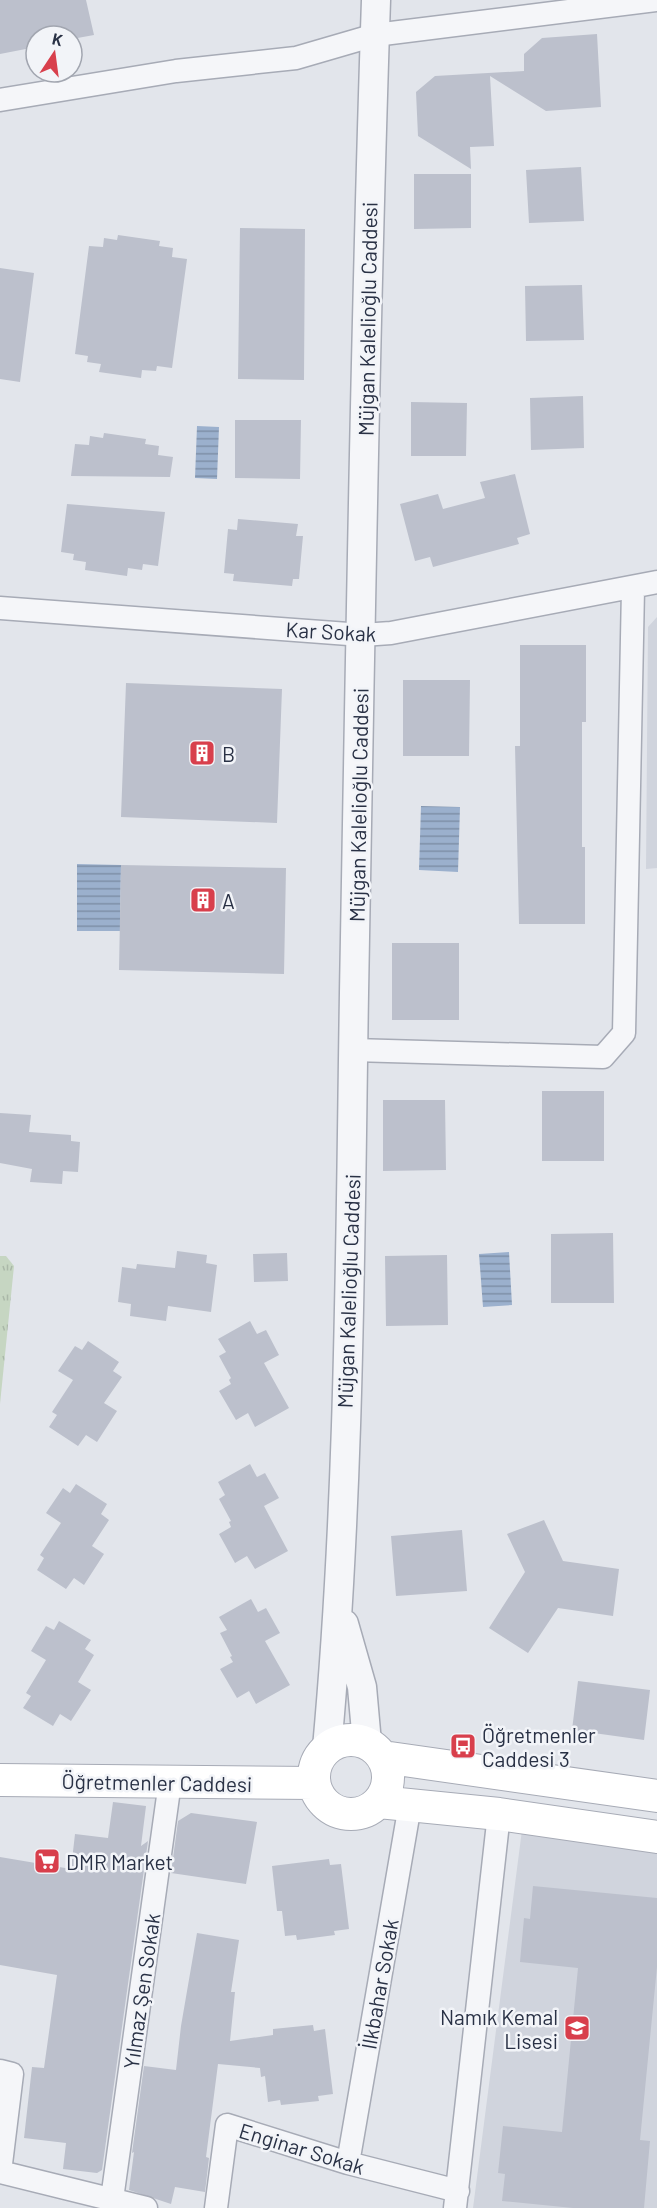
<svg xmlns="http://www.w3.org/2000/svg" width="657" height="2208" font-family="Barlow,sans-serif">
<defs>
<pattern id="grass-tufts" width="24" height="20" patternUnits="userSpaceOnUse" patternTransform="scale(1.5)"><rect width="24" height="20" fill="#c6d6c2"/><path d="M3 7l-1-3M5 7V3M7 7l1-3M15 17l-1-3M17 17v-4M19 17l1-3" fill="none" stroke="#aab8a8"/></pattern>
<pattern id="water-rules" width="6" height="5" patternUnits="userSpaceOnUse" patternTransform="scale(1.5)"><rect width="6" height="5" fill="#9bb0cd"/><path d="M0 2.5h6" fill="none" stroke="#7e90a8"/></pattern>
</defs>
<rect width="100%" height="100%" fill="#e2e5eb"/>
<path fill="#d0d4dd" d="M657 617V868L646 869 648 627Z
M522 1830 657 1848V2208H473Z"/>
<path fill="url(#grass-tufts)" d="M0 1256H6L14 1266 0 1404Z"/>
<path fill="url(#water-rules)" d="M197 426 219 427 217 479 195 478Z
M421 806 460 807 458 872 419 870Z
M77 864 121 865 120 931H77Z
M509 1252 512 1305 483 1307 479 1254Z"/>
<path fill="#bcc0cc" d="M0 0H86L94 35 72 39V36H36V47L0 54Z
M597 34 601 107 546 111 490 76 494 146 470 147 471 169 418 136 416 92 435 76 524 71V54L542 38Z
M581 167 584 221 529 223 526 170Z
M414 174H471V228L414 229Z
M240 228 305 229 304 380 238 379Z
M118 235 160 241 159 246 173 248 172 257 187 259 172 368 157 366 156 371 142 370 141 378 99 372 101 364 87 362 88 356 75 354 89 246 103 247 104 238 117 240Z
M0 268 34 273 20 382 0 379Z
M582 285 584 340 526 341 525 286Z
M583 396 584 448 531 450 530 398Z
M411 402 467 403 466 456H411Z
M235 420H301L300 479 235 478Z
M104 433 146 439 145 444 159 446 158 455 173 457 170 477 71 476 75 444 89 445 90 436 103 438Z
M515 474 530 534 517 538 519 544 433 567 430 557 415 561 400 504 438 494 443 509 485 498 480 482Z
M67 504 165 512 158 566 143 564 142 570 128 568 127 576 85 570 86 562 73 560 74 554 61 552Z
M238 519 298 524 296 536H303L299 579H293L292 586 233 581 234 574 224 573 228 529 237 530Z
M520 645H586V722H582V847H585V924H519L515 746H520Z
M403 680H470L469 756H403Z
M126 683 282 689 277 823 121 817Z
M121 865 286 868 284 974 119 970Z
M392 943H459V1020H392Z
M542 1091H604V1161H542Z
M383 1100H445L446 1170 383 1171Z
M0 1113 31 1115 29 1132 71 1135V1141L80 1142 78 1172 63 1171 62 1184 30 1182 32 1169 0 1163Z
M613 1233 614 1303H551V1234Z
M177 1251 207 1255 206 1263 217 1265 211 1312 168 1306 166 1321 130 1316 131 1304 118 1302 122 1267 136 1269 137 1264 175 1268Z
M287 1253 288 1281 254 1282 253 1254Z
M447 1255 448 1325 386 1326 385 1256Z
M250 1321 257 1334 266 1330 279 1355 264 1363 289 1408 255 1427 248 1413 236 1420 219 1391 231 1384 229 1380 231 1378 219 1356 226 1352 218 1339Z
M88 1341 119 1362 113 1371 122 1377 104 1403 117 1411 97 1442 86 1435 78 1446 49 1427 57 1415 52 1412 73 1380 58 1371 75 1346 82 1350Z
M250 1464 257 1477 265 1473 279 1498 264 1506 288 1551 255 1569 247 1556 235 1563 219 1534 231 1527 229 1522 231 1521 219 1499 225 1495 218 1482Z
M76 1484 107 1504 101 1514 109 1520 92 1546 104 1554 84 1585 74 1578 66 1589 37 1570 44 1558 40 1555 61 1523 46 1513 63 1488 70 1493Z
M544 1520 563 1561 619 1569 613 1616 558 1608 528 1653 489 1628 525 1572 507 1534Z
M462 1530 467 1591 396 1596 391 1536Z
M251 1599 258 1612 266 1608 280 1633 265 1641 290 1685 256 1704 249 1691 237 1698 220 1669 233 1662 230 1657 232 1656 220 1633 227 1630 219 1617Z
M59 1621 91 1640 85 1649 94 1655 78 1682 91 1690 71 1721 60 1714 53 1726 23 1708 31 1696 26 1693 46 1660 31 1651 46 1626 54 1630Z
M578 1681 650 1690 644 1740 572 1730Z
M113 1802 146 1806 141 1846 148 1841 102 2170 97 2173 63 2169 66 2143 24 2138 32 2067 44 2068 57 1975 0 1965V1857L71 1869 75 1834 108 1838Z
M191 1813 257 1822 246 1884 171 1873 178 1821Z
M329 1859 330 1865 341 1864 349 1929 334 1931 335 1935 297 1940 296 1935 285 1936 282 1911H277L272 1866Z
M533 1886 657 1898V1967L640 2140 650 2141 644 2208H573L502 2201 505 2174 498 2173 503 2126 562 2132 578 1968 520 1962 524 1918 530 1919Z
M197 1933 239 1940 231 1992H235L230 2041 273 2035V2029L313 2025 314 2031 325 2029 333 2094 318 2096 319 2101 281 2105 280 2100 268 2102 265 2076 261 2077 260 2068 218 2064 206 2157 209 2158 205 2192 175 2187 171 2204 129 2190 134 2152 132 2153 144 2066 176 2070 181 2026Z"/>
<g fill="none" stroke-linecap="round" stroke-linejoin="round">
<defs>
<path id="minor" d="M0 100 176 71 296 58 375 35 657 0
M0 608 362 635 391 633 657 582
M353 1050 603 1057 624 1033 633 589
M0 2071 12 2074 0 2172
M348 2163 410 1805
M0 2172 146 2208
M112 2199 170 1782
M216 2208 227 2125 348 2163 458 2191
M455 2208 499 1814"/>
<path id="tertiary" d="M344 1624 362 1687 367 1743
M327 1748C350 1498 350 1244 354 993 360 662 365 331 376 0"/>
<path id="secondary" d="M314 1777a37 37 0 1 1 74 0a37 37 0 1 1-74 0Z
M383 1757 657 1796
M0 1780 314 1783
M379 1802 499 1814 657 1837"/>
</defs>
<use href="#minor" stroke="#a7abb6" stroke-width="25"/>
<use href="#tertiary" stroke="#a7abb6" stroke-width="31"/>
<use href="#secondary" stroke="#a7abb6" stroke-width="34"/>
<use href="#minor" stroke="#f5f6f9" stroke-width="22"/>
<use href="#tertiary" stroke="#f5f6f9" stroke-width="28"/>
<use href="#secondary" stroke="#fff" stroke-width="32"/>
</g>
<defs>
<symbol id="building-square" viewBox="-11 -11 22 22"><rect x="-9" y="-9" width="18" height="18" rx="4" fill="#d83f4c" stroke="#f2f4f8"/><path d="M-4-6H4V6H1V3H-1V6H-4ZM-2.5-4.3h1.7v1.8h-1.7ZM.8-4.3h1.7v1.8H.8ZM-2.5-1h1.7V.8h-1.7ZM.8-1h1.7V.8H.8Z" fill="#fff"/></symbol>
<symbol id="bus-square" viewBox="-11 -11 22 22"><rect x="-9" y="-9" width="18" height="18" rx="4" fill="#d83f4c" stroke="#f2f4f8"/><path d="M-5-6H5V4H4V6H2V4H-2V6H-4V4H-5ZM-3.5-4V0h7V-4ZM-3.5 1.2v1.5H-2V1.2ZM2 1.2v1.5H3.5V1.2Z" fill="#fff"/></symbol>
<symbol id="supermarket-square" viewBox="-11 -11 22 22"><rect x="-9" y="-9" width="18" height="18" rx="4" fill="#d83f4c" stroke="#f2f4f8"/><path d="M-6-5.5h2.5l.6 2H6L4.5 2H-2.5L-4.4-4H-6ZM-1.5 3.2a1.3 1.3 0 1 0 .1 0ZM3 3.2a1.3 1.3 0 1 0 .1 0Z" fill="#fff"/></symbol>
<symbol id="school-square" viewBox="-11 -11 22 22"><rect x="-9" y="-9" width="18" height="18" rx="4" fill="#d83f4c" stroke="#f2f4f8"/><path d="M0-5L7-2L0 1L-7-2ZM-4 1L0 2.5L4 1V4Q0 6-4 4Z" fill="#fff"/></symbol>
</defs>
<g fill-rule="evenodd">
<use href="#building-square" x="187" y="738" width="30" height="30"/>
<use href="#building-square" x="188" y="885" width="30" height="30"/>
<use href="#bus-square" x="448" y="1731" width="30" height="30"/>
<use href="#supermarket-square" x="32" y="1846" width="30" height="30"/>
<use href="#school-square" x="562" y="2013" width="30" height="30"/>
</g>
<g text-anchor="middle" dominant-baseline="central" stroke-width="5" stroke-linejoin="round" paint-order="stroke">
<g font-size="21" fill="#293145" stroke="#f2f4f8">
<text transform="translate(367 319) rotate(-89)">Müjgan Kalelioğlu Caddesi</text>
<text transform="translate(331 631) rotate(3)">Kar Sokak</text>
<text transform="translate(358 805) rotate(-89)">Müjgan Kalelioğlu Caddesi</text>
<text transform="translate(348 1291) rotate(-88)">Müjgan Kalelioğlu Caddesi</text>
<text transform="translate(157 1782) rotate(1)">Öğretmenler Caddesi</text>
<text transform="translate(379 1984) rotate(-80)">İlkbahar Sokak</text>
<text transform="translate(141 1991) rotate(-82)">Yılmaz Şen Sokak</text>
<text transform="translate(302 2148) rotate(17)">Enginar Sokak</text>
</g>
<g font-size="21" fill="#293145" stroke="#f2f4f8" text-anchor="start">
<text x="222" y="753">B</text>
<text x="222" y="900">A</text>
<text x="482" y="1734">Öğretmenler<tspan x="482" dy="24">Caddesi 3</tspan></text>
<text x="66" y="1861">DMR Market</text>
<text x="558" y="2016" text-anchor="end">Namık Kemal<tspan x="558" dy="24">Lisesi</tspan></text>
</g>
</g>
<g transform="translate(54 54) rotate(13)"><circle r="28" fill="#f2f4f8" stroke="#a2a6b0" stroke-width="1.5"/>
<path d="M0-4.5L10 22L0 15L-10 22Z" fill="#d83f4c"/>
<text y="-9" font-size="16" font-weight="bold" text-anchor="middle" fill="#293145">K</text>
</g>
</svg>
